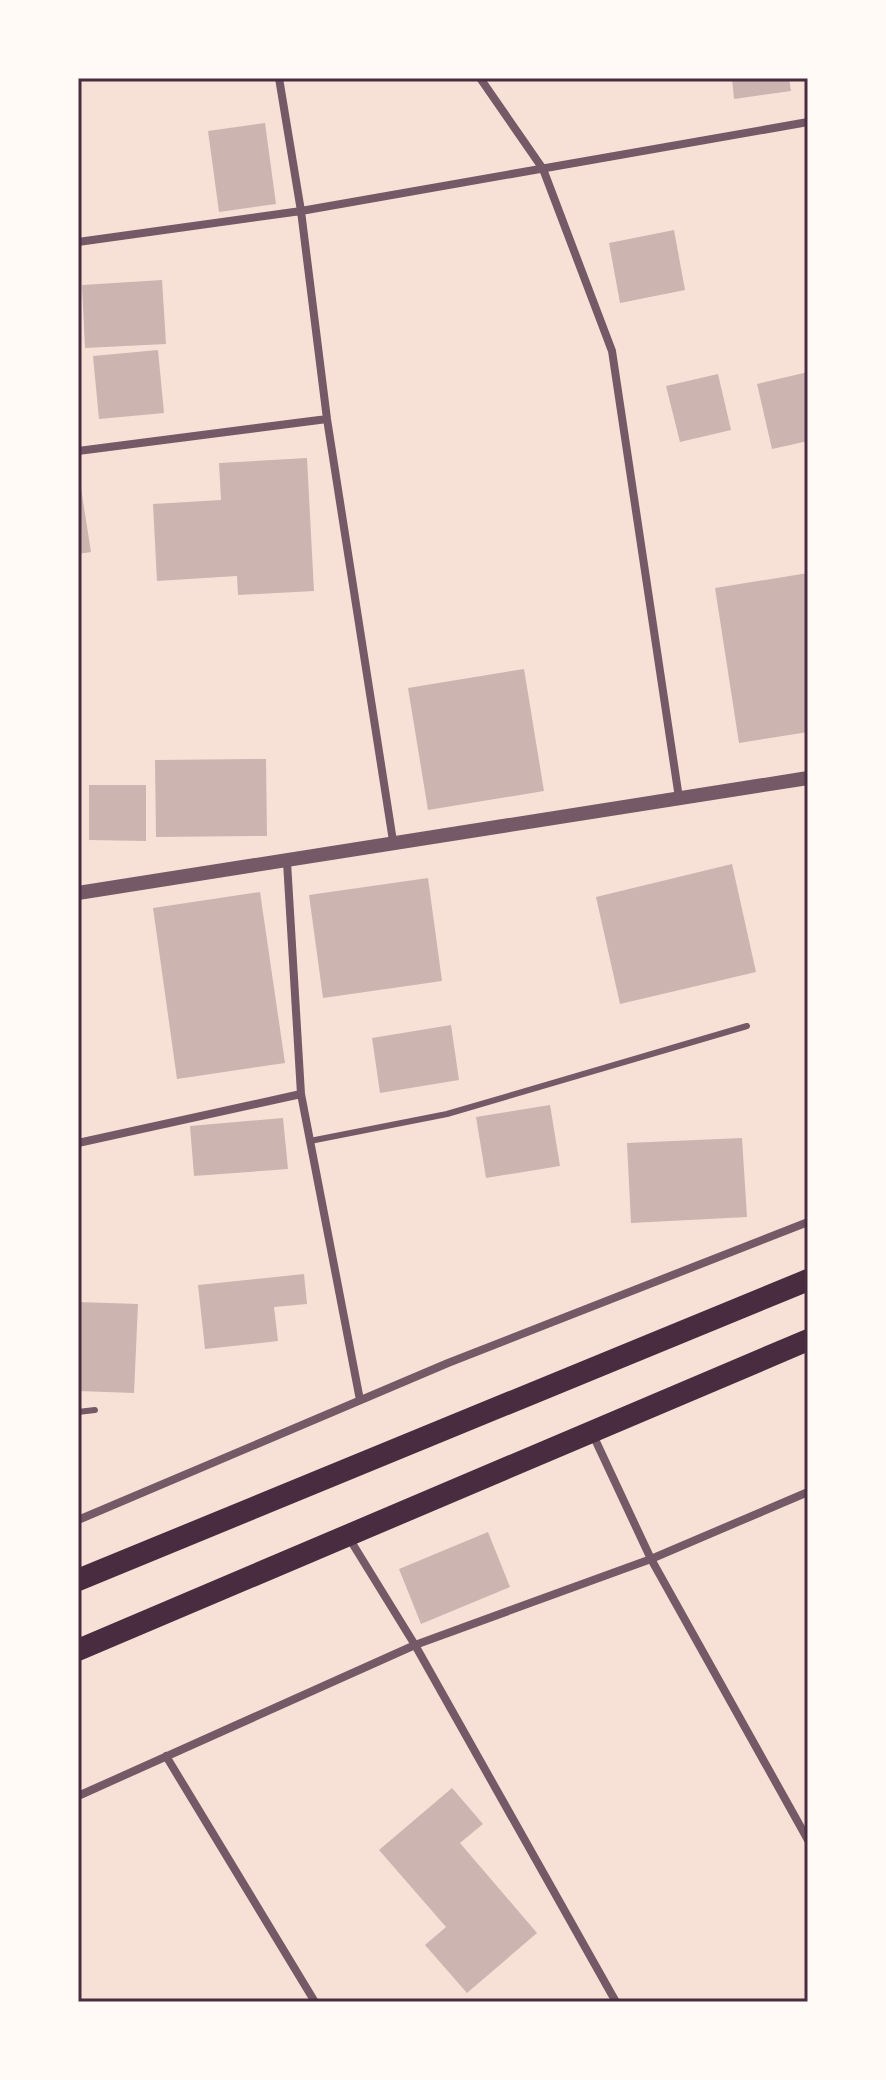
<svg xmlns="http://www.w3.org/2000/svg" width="886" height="2080" font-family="'Space Grotesk',sans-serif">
<rect width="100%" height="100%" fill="#f7e1d7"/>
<path fill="#ccb4b1" d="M732 78H789L791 91 734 99Z
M265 123 276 204 219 212 208 131Z
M674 230 685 290 620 303 609 243Z
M162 280 166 344 85 348 82 285Z
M158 350 164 413 99 419 93 356Z
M808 372V441L772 449 757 384Z
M718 374 731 430 680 442 666 386Z
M307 458 314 591 238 595 237 576 157 581 153 504 221 500 219 463Z
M80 482 91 552 78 554V483Z
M808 573V732L739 743 715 588Z
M524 669 544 791 428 810 408 688Z
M266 759 267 836 156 837 155 760Z
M89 785H146V841L89 840Z
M732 864 756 972 620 1004 596 897Z
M428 878 442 981 323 998 309 895Z
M260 892 285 1063 177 1079 153 908Z
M451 1025 459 1080 380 1093 372 1038Z
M550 1105 560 1166 486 1178 476 1117Z
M283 1118 288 1169 194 1176 190 1126Z
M742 1138 747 1217 631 1223 627 1143Z
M304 1274 307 1304 274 1307 278 1341 205 1349 198 1285Z
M78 1302 138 1304 134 1393 78 1391Z
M488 1532 510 1587 421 1624 399 1569Z
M452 1788 483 1824 460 1843 537 1933 467 1993 425 1945 446 1927 379 1850Z"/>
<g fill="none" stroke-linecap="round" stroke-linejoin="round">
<path stroke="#755966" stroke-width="6" d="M310 1141 447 1114 747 1026
M78 1412 95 1410"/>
<path stroke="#755966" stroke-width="8" d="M279 78 301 211 327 419 393 841
M480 78 543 169 612 351 679 798
M78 242 301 211 808 122
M78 451 327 419
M287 862 301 1094 360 1400
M78 1143 301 1094
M593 1435 651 1559 808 1840
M78 1520 448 1363 808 1222
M349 1538 415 1645 616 2002
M166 1756 315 2002
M78 1796 415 1645 651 1559 808 1492"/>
<path stroke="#755966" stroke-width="14" d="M78 893 808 778"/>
<path stroke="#4a2c40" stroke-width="22" d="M78 1580 808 1280
M78 1650 808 1340"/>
</g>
<rect width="886" height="2080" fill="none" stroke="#fffaf5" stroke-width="160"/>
<rect x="80" y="80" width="726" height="1920" fill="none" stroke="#4a2c40" stroke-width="3"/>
</svg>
